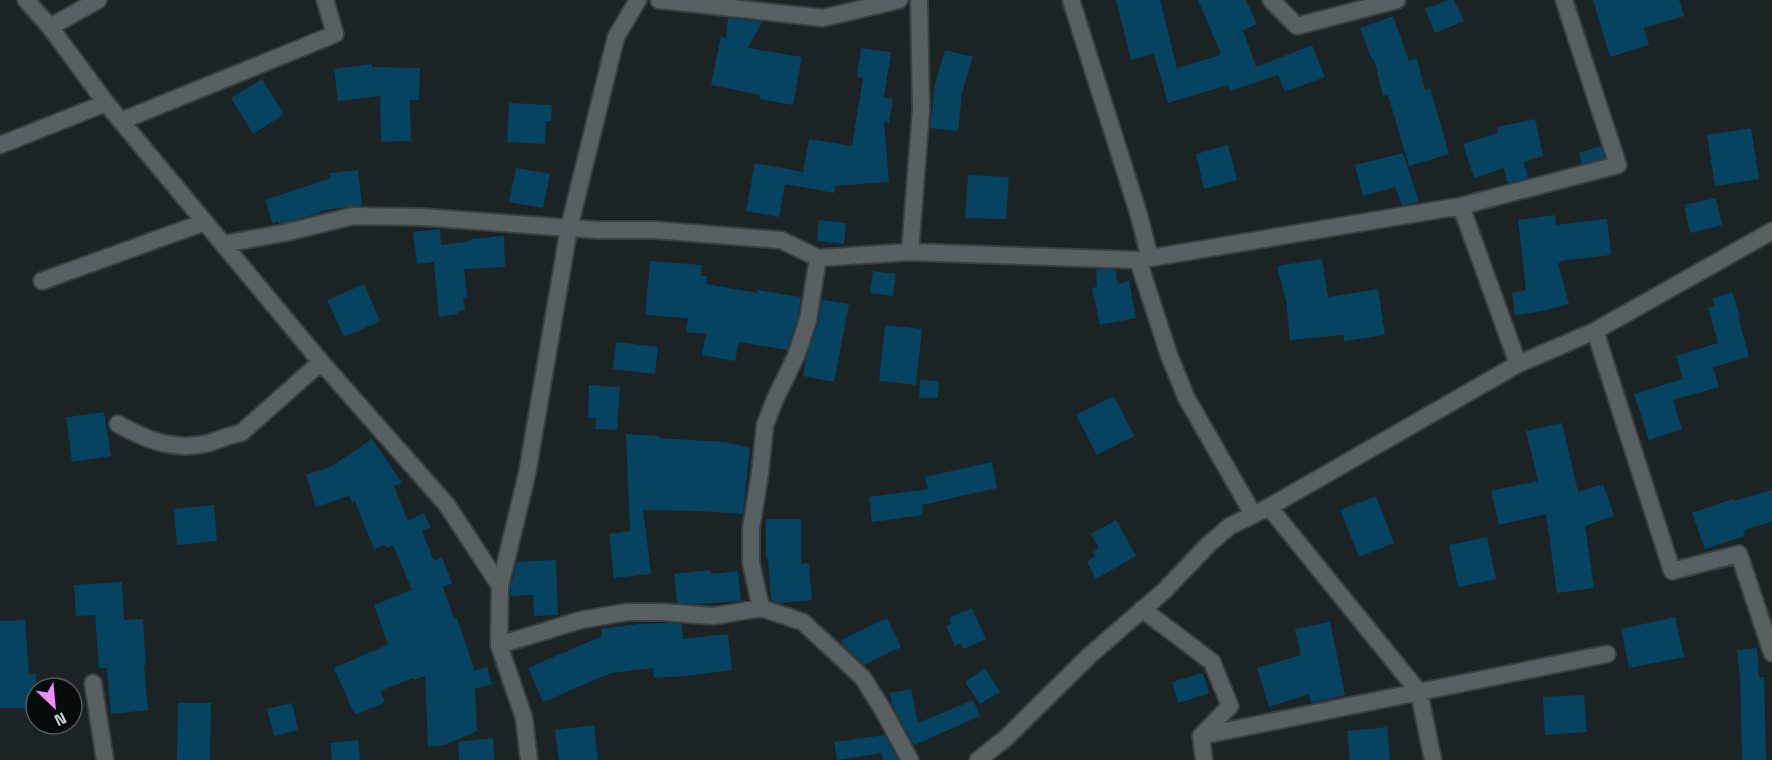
<svg xmlns="http://www.w3.org/2000/svg" width="1772" height="760" font-family="'Space Grotesk',sans-serif">
<rect width="100%" height="100%" fill="#1c2325"/>
<path fill="#054360" d="M1116 0H1160L1177 68 1218 56V55L1221 54 1198 0H1246L1257 24 1243 30 1256 67 1312 45 1325 77 1285 92 1278 75 1230 91 1228 85 1168 103 1154 54 1131 60Z
M1448 0H1454L1464 21 1435 33 1425 9Z
M1593 0H1679L1684 16 1644 28 1649 45 1610 57Z
M1393 16 1409 61 1417 59 1425 90 1430 88 1449 154 1409 166 1388 95 1383 96 1374 59 1372 60 1360 28Z
M728 18 762 22 748 48 802 57 793 105 760 99V95L711 85 721 36 726 39Z
M861 48 891 52 884 97 893 99 889 123 884 122 889 182 835 186 834 193 785 184 779 217 746 211 755 163 803 172 809 139 852 146 863 78 857 77Z
M945 50 973 57 962 93 958 131 930 128 935 84Z
M372 64V67L420 68 419 100H410L411 141 381 142 380 96 338 101 334 69Z
M262 79 284 114 253 134 231 98Z
M509 103 552 105 551 121H546L545 144 507 142Z
M1535 119 1543 156 1524 162 1528 178 1507 183 1504 168 1474 178 1463 144 1498 133 1497 127Z
M1751 128 1759 179 1715 186 1707 135Z
M1228 145 1237 180 1204 189 1196 154Z
M1601 146 1605 158 1582 164 1579 153Z
M1403 153 1419 202 1402 205 1395 187 1363 196 1355 165Z
M516 168 550 174 543 208 509 202Z
M358 170 362 205 319 211 320 213 282 223H279L278 221 273 224 265 200 331 178 330 173Z
M968 175 1009 177 1006 219 965 218Z
M1716 198 1722 225 1690 233 1684 205Z
M1555 215 1556 225 1607 219 1611 255 1560 261 1561 263H1558L1569 304 1543 311 1515 315 1512 293 1526 290 1518 220Z
M819 220 846 223 844 244 817 241Z
M440 229 441 245 471 241V239L504 236 505 267 464 269 467 297 463 298 465 310 457 311V314L439 317 434 262 417 264 413 232Z
M1322 259 1328 297 1378 289 1385 335 1344 341V335L1290 340 1286 301 1277 266Z
M650 261 702 265 701 276H707V284L757 293V290L801 297 798 317 787 350 739 342 735 361 702 355 706 334 686 332 688 318 645 315Z
M1106 269 1116 270 1117 284 1129 281 1136 318 1100 325 1092 289 1097 286 1096 270Z
M873 271 896 274 893 296 870 293Z
M364 284 380 321 344 337 327 300Z
M1732 292 1740 316 1738 317 1749 357 1713 367 1719 387 1673 400 1682 429 1649 440 1634 394 1683 379 1676 356 1718 343 1708 308 1715 306 1712 299Z
M822 300 849 304 834 382 803 376 806 358 818 323Z
M885 325 922 329 916 385 879 381Z
M616 342 658 347 655 374 613 369Z
M920 380 939 381 938 398H919Z
M589 385 620 387 617 430 595 429 596 418H588Z
M1114 396 1134 436 1097 455 1076 415Z
M104 412 111 456 72 462 66 417Z
M1562 423 1578 492 1603 484 1614 516 1585 526 1594 588 1557 593 1546 514 1499 525 1491 491 1538 481 1526 431Z
M626 434 659 436V438L725 442 750 448 743 514 698 511 643 510 651 574 614 578 609 534 630 531Z
M372 439 402 483 394 486 408 521 424 513 431 527 422 531 434 561 442 557 452 583 443 587 454 619 457 618 475 671 487 667 492 684 475 689 477 731 444 745 428 747 425 676 414 680 413 678 380 691 385 702 355 715 334 668 387 645 388 644 374 605 412 590 393 545 386 548 385 545 374 549 355 501 352 502 349 496 316 507 306 475 332 466Z
M992 462 997 488 922 505 923 515 872 522 869 497 928 489 925 477Z
M1772 490V522L1743 530 1745 536 1705 549 1692 513 1733 499 1734 501Z
M1376 496 1394 543 1359 557 1340 510Z
M214 505 217 541 177 545 174 509Z
M766 519H801V564L809 563 812 600 779 603 771 600 768 559H766Z
M1116 520 1136 556 1096 579 1087 562 1096 556 1092 553 1099 548 1091 534Z
M1487 537 1496 579 1458 587 1449 545Z
M556 560 558 615 534 616 533 595 511 596V585L517 562Z
M711 570V574L738 571 741 601 700 604 677 603 674 574Z
M122 582 124 620 143 619 146 665H144L148 710 111 714 107 668H99L95 615 76 616 74 585Z
M972 608 986 639 964 649 961 643 955 646 946 626 951 624 949 618Z
M1675 617 1684 657 1629 668 1621 629Z
M887 618 901 647 864 665 843 645 841 640Z
M25 620 29 674H36V708H0V621Z
M1330 622 1345 695 1311 703 1309 694 1269 707 1257 668 1301 655 1295 629Z
M671 623 682 624 683 639 728 634 732 670 685 676 654 678 653 668 611 673 543 702 528 668 602 636 601 629 638 624Z
M1757 648 1759 677H1764L1766 760H1742L1740 672H1739L1737 650Z
M985 668 1000 692 980 704 965 682Z
M1203 673 1209 693 1178 703 1172 682Z
M911 689 918 723 973 700 980 716 914 745 892 704 890 693Z
M1584 695 1587 732 1545 735 1543 697Z
M178 703H211L210 760H177Z
M292 703 298 730 274 736 267 709Z
M594 725 598 760H559L555 730Z
M1387 727 1390 760H1350L1347 731Z
M885 735 898 760H883L882 753 837 760 834 742Z
M493 738 494 760H459L458 742Z
M358 740 360 760H332L330 743Z"/>
<g fill="none" stroke-linecap="round" stroke-linejoin="round">
<defs>
<path id="minor" d="M26 0 50 27 106 103 321 362 447 505 500 586
M659 0 823 18 899 0
M1071 0 1138 212 1150 258
M1271 0 1297 26 1397 0
M50 27 98 0
M121 121 335 34 325 0
M0 145 106 103
M1461 206 1518 364
M223 244 284 233 353 216 422 217 597 230H654L781 240 818 258 910 252 1138 260 1461 206 1618 165 1564 0
M910 252 921 110 919 0
M1138 260 1169 355 1186 397 1253 514
M42 281 205 222
M1595 331 1672 571 1739 554 1772 653
M118 424C146 440 176 452 209 443 220 439 230 435 241 433L321 362
M1269 507 1419 692 1433 760
M761 608 751 563V529L760 473 765 425 776 397 796 356 808 320 818 258
M1142 609 1212 662 1230 706 1201 736 1204 760
M499 645 581 620 627 612H661L714 616 761 608 803 622 863 678 883 710 910 760
M93 683 105 760
M1201 736 1607 654
M978 760 1006 738 1090 655 1164 591 1209 544 1230 526 1269 507 1518 364 1595 331 1772 231"/>
<path id="tertiary" d="M529 760 524 718 499 645 500 586 527 474 569 228 616 37 638 0"/>
</defs>
<use href="#minor" stroke="#3a3f41" stroke-width="20"/>
<use href="#tertiary" stroke="#3a3f41" stroke-width="20"/>
<use href="#minor" stroke="#586063" stroke-width="16"/>
<use href="#tertiary" stroke="#586063" stroke-width="16"/>
</g>
<g transform="translate(54 706) rotate(154)"><circle r="28" fill="#080b0c" stroke="#575b5c" stroke-width="1.5"/>
<path d="M0-4.5L10 22L0 15L-10 22Z" fill="#ec8cfb"/>
<text y="-9" font-size="16" font-weight="bold" text-anchor="middle" fill="#ced2d4">N</text>
</g>
</svg>
